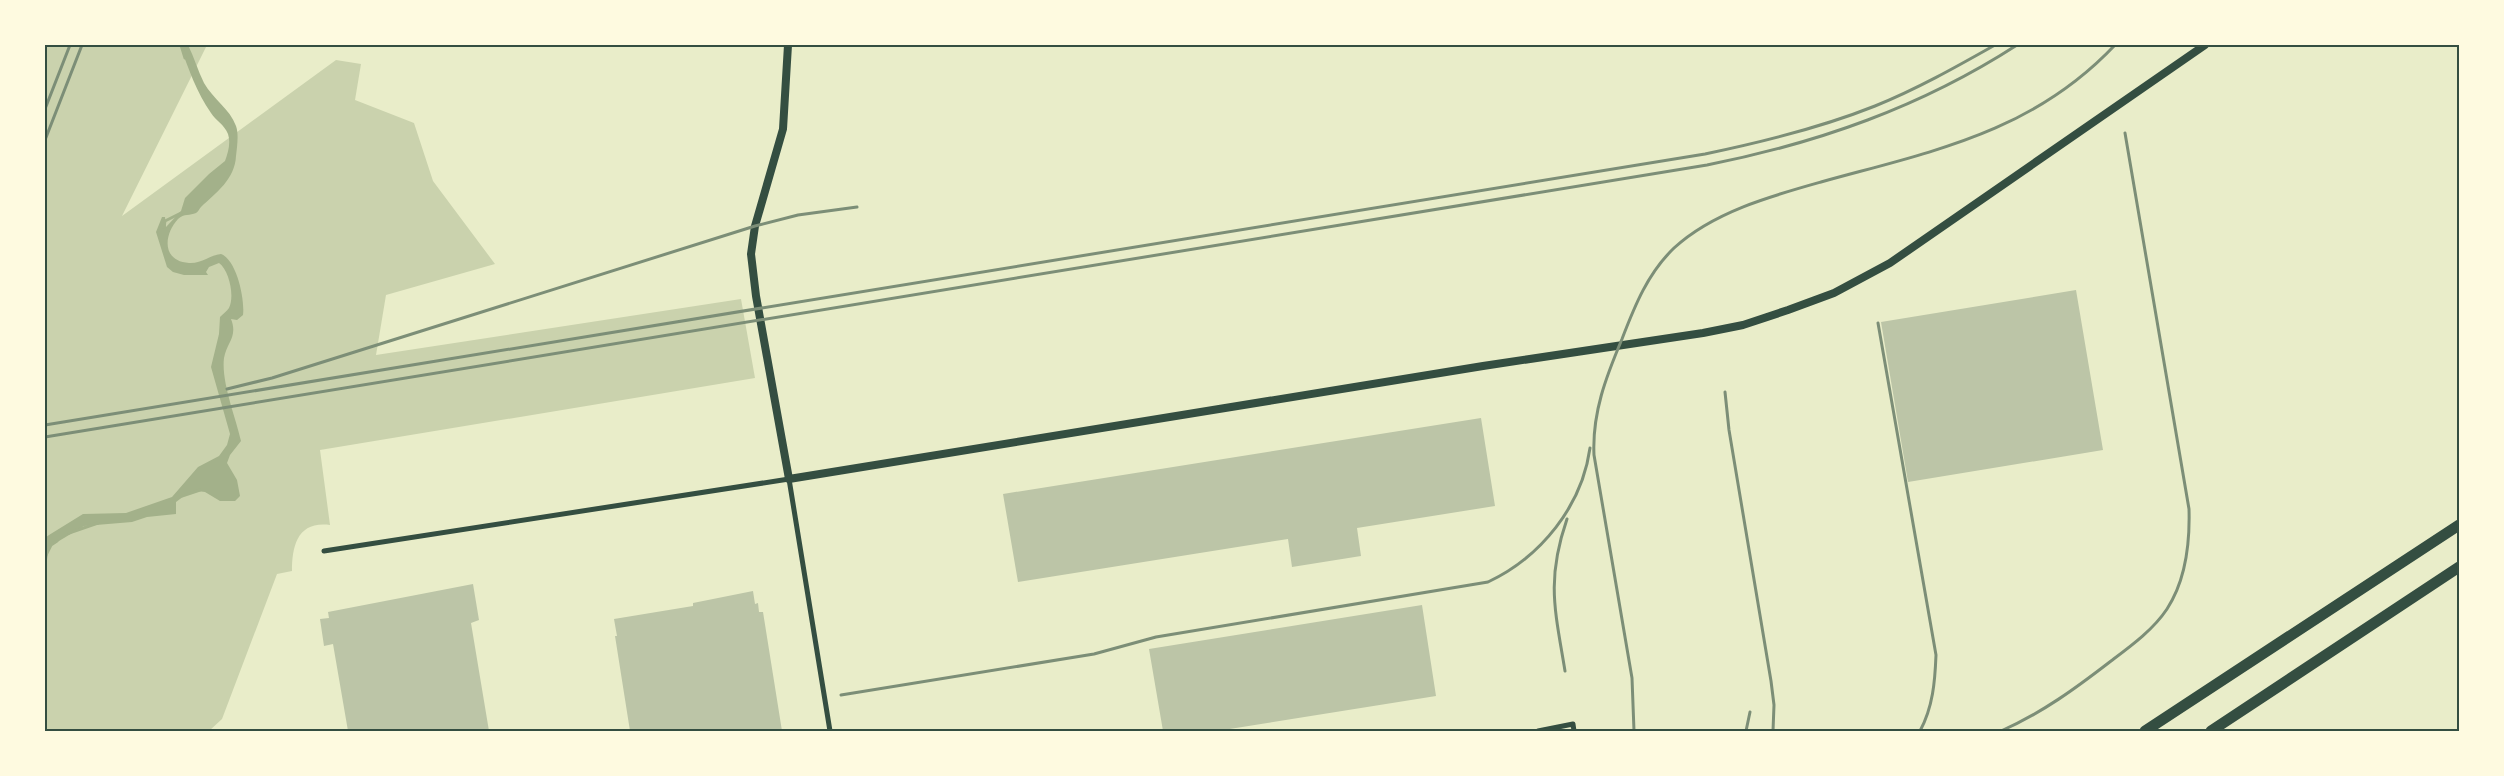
<svg xmlns="http://www.w3.org/2000/svg" width="2504" height="776" font-family="Barlow,sans-serif">
<rect width="100%" height="100%" fill="#e9edc9"/>
<path fill="#cad2ad" d="M207 45 122 216 336 60 361 64 355 100 414 123 433 181 495 264 386 295 376 355 741 299 755 378 320 450 330 525C298 521 292 545 292 571L277 574 222 719 209 731H45V46Z"/>
<path fill="#a3b18a" d="M180 45H188C194 57 198 71 204 83 213 99 230 109 236 126 239 134 237 147 236 156 235 179 216 193 201 207 199 209 199 211 196 213 190 216 184 213 178 219 164 234 161 261 189 263 201 264 210 255 221 254 237 260 245 300 243 315L237 320 231 319C238 337 227 342 224 358 221 382 236 418 241 441L230 455 227 463 237 480 240 496 235 501H220L205 492 197 491 188 493 176 502V514L147 517 132 522 84 526 49 547 45 572V538L49 535 83 514 126 513 172 497 198 467 219 456 227 445 230 434 211 367 219 334 220 317C223 314 227 311 229 308 235 296 229 270 219 263L209 267 206 272 208 275H184L173 272 167 267 156 232 162 217H165L166 227 181 211 185 198 209 174 225 161C228 153 231 143 228 134 224 124 216 121 211 113 197 93 188 68 180 45Z"/>
<g fill="none" stroke-linecap="round" stroke-linejoin="round">
<path stroke="#a3b18a" stroke-width="3" d="M181 45 185 58
M164 227 165 221 181 213
M182 496 200 490
M69 533 98 523
M45 557 51 545 57 541"/>
</g>
<path fill="#bcc5a7" d="M2076 290 2103 450 1908 482 1881 322Z
M1481 418 1495 506 1357 528 1361 556 1292 567 1288 539 1018 582 1003 494Z
M473 584 479 620 471 623 489 731H348L333 644 324 646 320 619 329 618 328 612Z
M753 591 755 604 758 603 759 612H763L782 731H630L615 636H617L614 619 693 606V603Z
M1422 605 1436 696 1217 731H1163L1149 649Z"/>
<g fill="none" stroke-linecap="round" stroke-linejoin="round">
<path stroke="#344e41" stroke-width="5" d="M324 551 789 479 830 731
M1538 731 1573 724 1574 731"/>
<path stroke="#344e41" stroke-width="8" d="M788 45 783 129 755 226 751 254 756 296 789 479 1483 366 1703 333 1743 325 1788 310 1834 293 1890 263 2205 45"/>
<path stroke="#344e41" stroke-width="11" d="M2145 731 2459 525
M2211 731 2459 567"/>
<path stroke="#7c8e77" stroke-width="3" d="M45 109 70 45
M45 140 82 45
M1878 323 1936 655C1935 681 1933 707 1920 731
M227 389 272 378 755 226 798 215 857 207
M1725 392 1729 430 1771 681 1774 705 1773 731
M45 425 1705 154C1763 142 1820 128 1875 106 1917 89 1956 67 1995 45
M45 437 1707 165C1818 143 1921 107 2017 45
M1565 671C1555 610 1546 580 1567 519
M841 695 1094 654 1156 637 1488 582C1541 557 1582 506 1590 448
M1634 731 1632 678 1594 455C1592 413 1606 377 1622 339 1635 305 1648 273 1674 248 1713 212 1771 196 1821 182 1933 151 2032 133 2115 45
M1746 731 1750 712
M2001 731C2042 713 2076 688 2111 661 2131 646 2153 630 2167 609 2186 580 2190 543 2189 509L2125 133"/>
</g>
<rect width="2504" height="776" fill="none" stroke="#fefae0" stroke-width="92"/>
<rect x="46" y="46" width="2412" height="684" fill="none" stroke="#344e41" stroke-width="2"/>
</svg>
